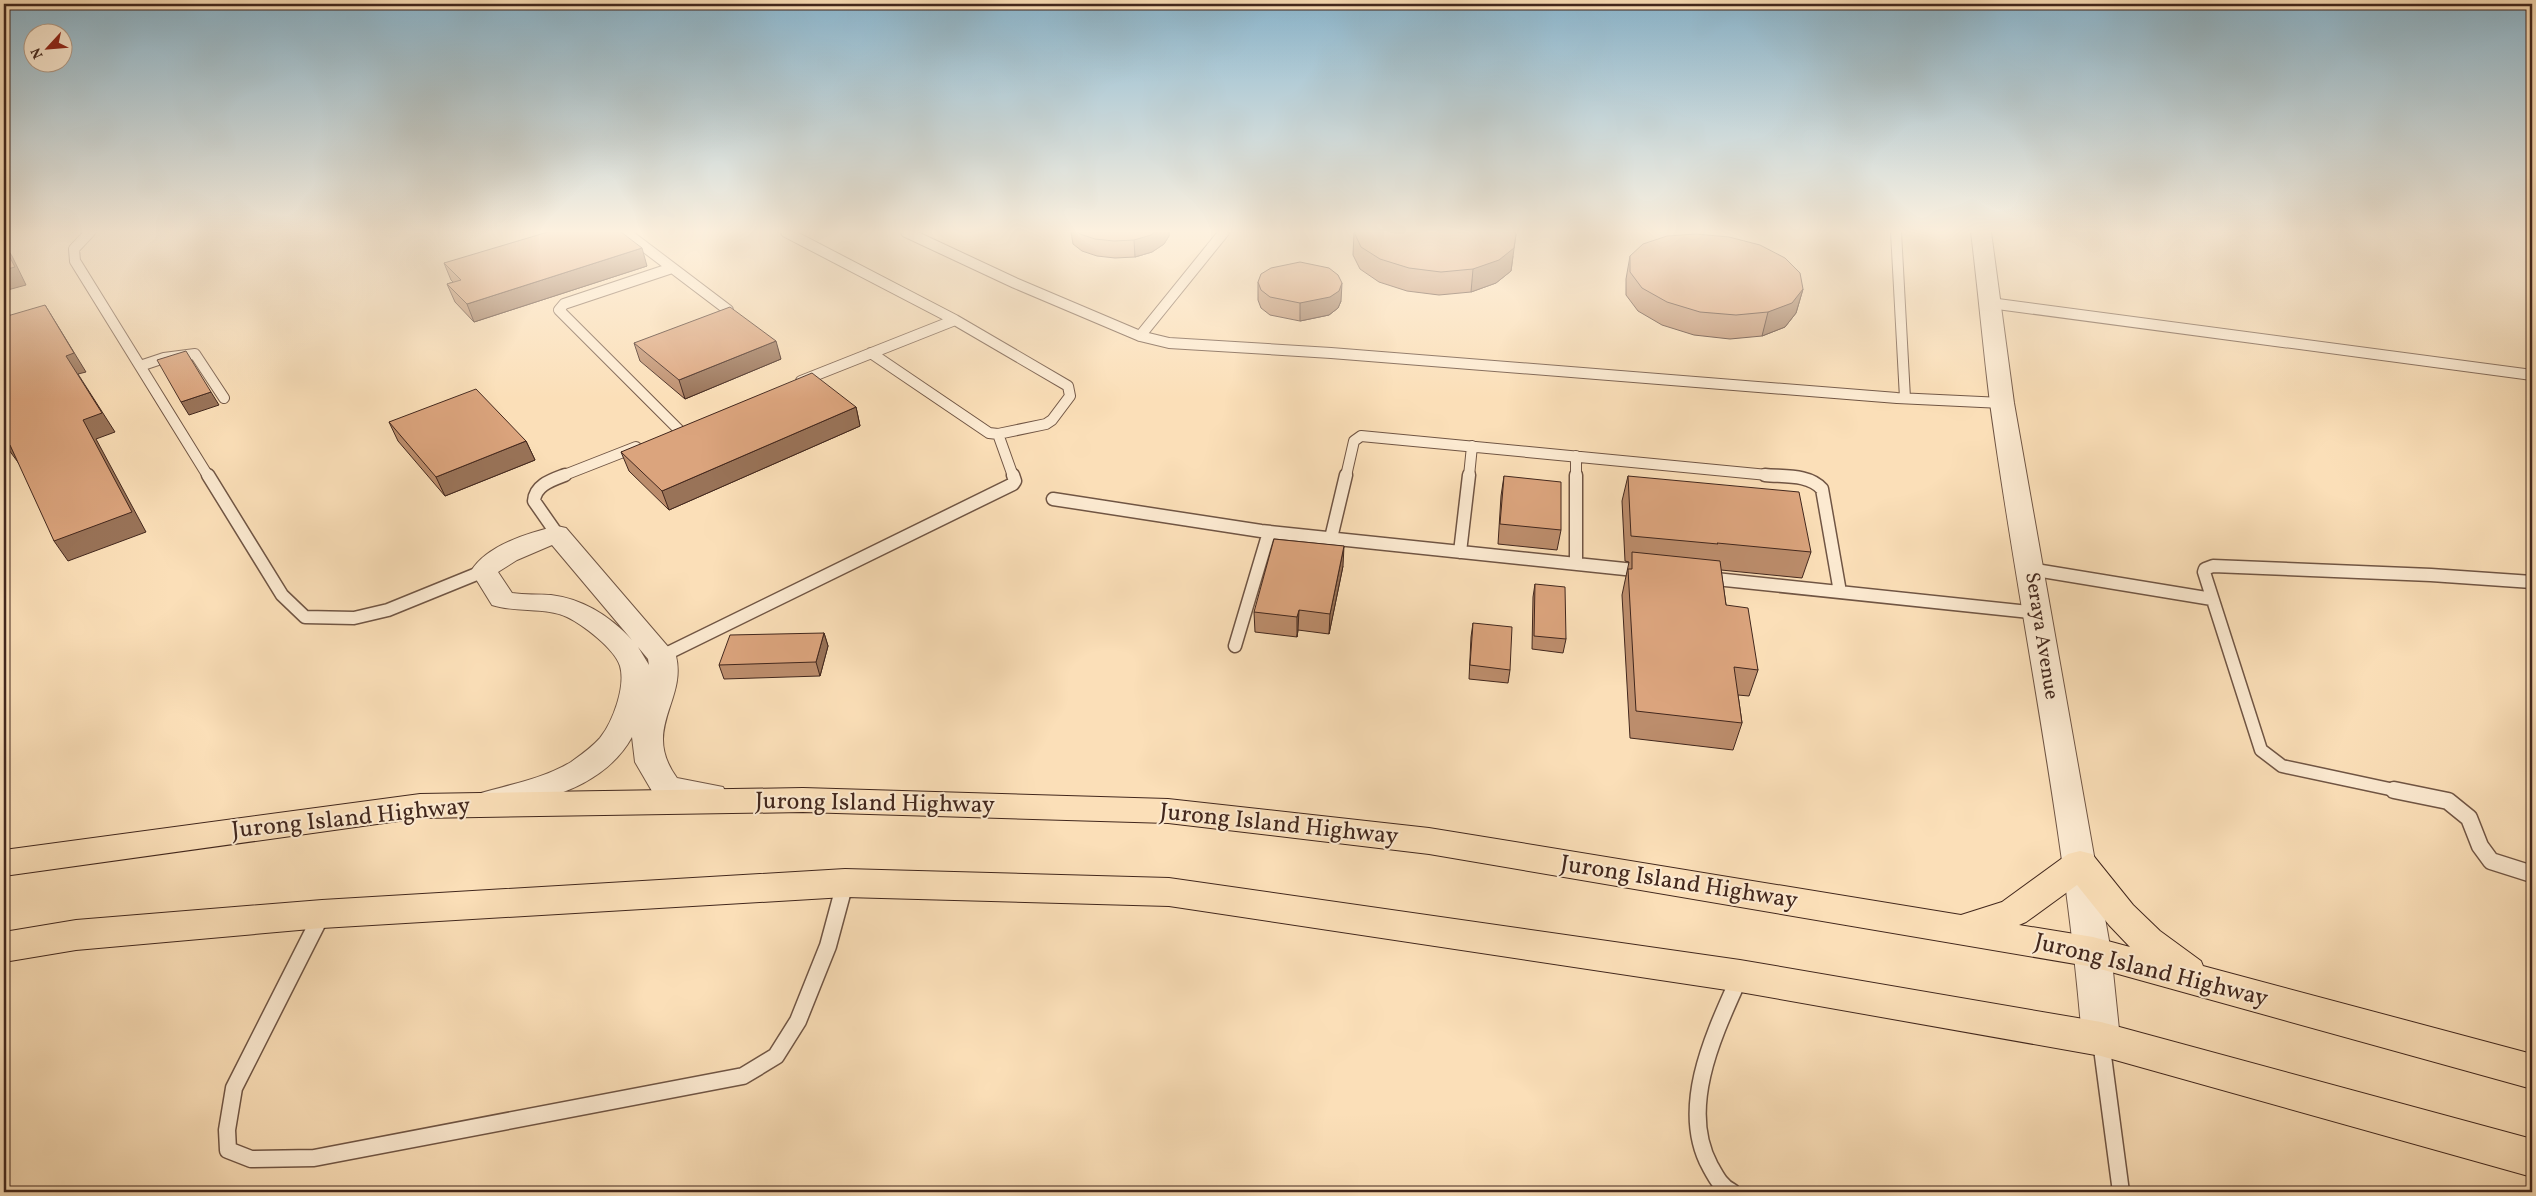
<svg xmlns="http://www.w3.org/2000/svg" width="2536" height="1196" font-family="Vollkorn,serif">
<rect width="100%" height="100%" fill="#fbdfb8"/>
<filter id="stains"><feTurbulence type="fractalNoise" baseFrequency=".004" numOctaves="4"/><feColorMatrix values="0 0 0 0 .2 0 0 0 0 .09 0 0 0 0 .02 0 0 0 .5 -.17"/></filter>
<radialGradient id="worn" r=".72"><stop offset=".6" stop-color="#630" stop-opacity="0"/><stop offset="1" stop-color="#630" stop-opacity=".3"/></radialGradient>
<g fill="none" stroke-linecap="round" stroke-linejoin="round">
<defs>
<path id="service-far2" d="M90 232 74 249 75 261 208 476
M625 232 728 310
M786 232 955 320 1068 386 1070 396 1052 420 1046 424 998 434 989 433 871 353
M906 232 1015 283 1140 336 1169 343 1331 353 1897 398 2002 403
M1896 232 1905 398
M672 268 564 304 559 310 679 430
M1990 303 2532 375
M1140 336 1224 232
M140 366 164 358 195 354 224 398
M801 381 955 320
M998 434 1013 476
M1576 456V476
M562 476 636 447
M1346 476 1354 441 1361 436 1778 476
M1469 476 1472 446"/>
<path id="service-far1" d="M208 475 282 595 305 617 354 618 388 610 484 571
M1576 475V564
M1765 475C1784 477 1809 474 1822 489L1840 592
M1053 499 1261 531 1644 571
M557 534 534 501C535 485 552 480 565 475
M1331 538 1346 475
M1460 552 1469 475
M2030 569 2212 599
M1706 578 2038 613
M1235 646 1269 532
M662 656 1013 484 1015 481 1013 475
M2399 791 2282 766 2261 750 2204 572 2205 569 2213 566 2431 575 2532 582"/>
<path id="service" d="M2394 790 2448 801 2469 818 2480 846 2491 861 2532 874
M322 914 234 1088 227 1130 228 1150 251 1159 314 1158 743 1076 776 1056 798 1021 828 946 845 883
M2101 1041 2121 1192
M1732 1192C1721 1187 1716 1177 1710 1166 1678 1107 1715 1032 1740 976"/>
<path id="tertiary" d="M1971 232H1991L2014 403 2111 952 2120 1039 2114 1051 2101 1056 2088 1051 2082 1039C2065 825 2019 615 1990 403 1983 346 1978 289 1971 232Z
M557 526 566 528 676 656C687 701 641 729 677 778L723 787 728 796 723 805 712 808 656 798 635 762 632 737C608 780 563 794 518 807 502 811 489 818 474 813L469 804 474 795C506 785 541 780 571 762 581 755 592 747 600 738 613 722 626 686 620 666 615 649 582 624 567 617 546 607 516 613 492 605L471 571C487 545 528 533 557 526ZM552 545 632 640C610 616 583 599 551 595 538 594 525 595 512 593L498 572 517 560ZM638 647 648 659 649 665Z"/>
<path id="primary" d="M803 788 1168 799 1429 828 1961 915 2002 902 2068 854 2080 851 2092 854 2133 905 2160 931 2201 961 2203 966 2532 1054V1089L2093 967 1429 854 1168 823 803 812 420 818 4 876V850L420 794ZM2077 885 2109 925 2130 947 2093 937 2019 925 2026 922Z
M845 869 1169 878 1740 960 2101 1022 2532 1139V1177L2101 1056 1740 992 1169 906 845 897 322 928 76 950 4 962V932L76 920 322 900Z"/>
</defs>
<use href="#service-far2" stroke="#705544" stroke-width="12"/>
<use href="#service-far1" stroke="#705544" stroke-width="15"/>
<use href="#service" stroke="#705544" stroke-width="19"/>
<use href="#tertiary" stroke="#705544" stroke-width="2"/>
<use href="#primary" stroke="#42271d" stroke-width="2"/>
<use href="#service-far2" stroke="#fcead1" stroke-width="10"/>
<use href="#service-far1" stroke="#fcead1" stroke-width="12"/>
<use href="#service" stroke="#fcead1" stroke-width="16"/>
<use href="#tertiary" fill="#fcead1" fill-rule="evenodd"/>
<use href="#primary" fill="#fbdfb8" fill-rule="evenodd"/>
</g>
<path fill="#bc8d6c" stroke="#42271d" d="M1071 232H1169V236L1164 244 1152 252 1135 257 1115 258 1097 256 1082 251 1073 244Z
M1354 232 1513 256 1511 271 1496 283 1471 292 1439 295 1407 291 1379 282 1360 269 1353 255Z
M1630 256 1803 289 1796 313 1785 327 1762 336 1730 339 1694 335 1662 325 1638 311 1626 295V279Z
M444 263 647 266 474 322 455 302 447 284 453 282 451 280Z
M1258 282 1341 301 1338 308 1329 315 1300 321 1270 315 1261 308 1258 300Z
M634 343 781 359 685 399 640 361Z
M856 407 860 426 669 510 629 471 621 452Z
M389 422 526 441 535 460 445 496 398 441Z
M1504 476 1561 530 1557 550 1498 544 1501 496Z
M1628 476 1811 552 1802 578 1721 570 1726 605 1758 670 1749 696 1738 695 1742 723 1733 750 1630 738 1622 595 1629 562 1625 561 1622 501Z
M1343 566 1329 634 1298 630 1297 637 1255 632 1254 612Z
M1535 584 1566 639 1563 653 1532 649 1533 597Z
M1473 623 1510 670 1508 683 1469 679 1471 637Z
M824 633 828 646 820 676 724 679 719 665Z"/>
<path fill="#997358" stroke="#42271d" d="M1155 232H1169V236L1164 244 1152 252 1135 257 1134 240Z
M1516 234 1511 271 1496 283 1471 292 1473 269Z
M4 244 12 256 26 285 4 291Z
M642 248 647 266 474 322 467 304Z
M1342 283 1341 301 1338 308 1329 315 1300 321V303Z
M1803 289 1796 313 1785 327 1762 336 1768 312Z
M45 305 86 372 78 374 115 432 96 439 146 532 68 561 54 541 83 420 66 356Z
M776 341 781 359 685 399 679 380Z
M211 392 219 405 189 415 181 402Z
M856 407 860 426 669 510 662 491Z
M526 441 535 460 445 496 436 477Z
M10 445 20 465 6 446Z
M1344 546 1343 566 1329 634 1330 614Z
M1299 610 1298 630 1297 637V617Z
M824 633 828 646 820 676 816 662Z"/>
<path fill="#dba47d" stroke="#42271d" d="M548 232H621L642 248 467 304 447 284 461 280 444 263Z
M1078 232H1155L1151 235 1134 240 1114 241 1095 239 1080 234Z
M1354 232H1515L1516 234 1514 248 1499 260 1473 269 1441 272 1409 268 1380 259 1361 247Z
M1696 234 1729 237 1760 245 1785 258 1800 273 1803 289 1792 303 1768 312 1736 315 1700 312 1667 302 1642 288 1630 272V256L1643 244 1667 236Z
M4 246 15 267 4 270Z
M1300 262 1329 268 1338 275 1342 283 1339 291 1330 297 1300 303 1270 297 1261 290 1258 282 1261 274 1271 268Z
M45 305 74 353 66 356 102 413 83 420 132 512 54 541 10 445 6 446 4 441V317Z
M730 307 776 341 679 380 634 343Z
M186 351 211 392 181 402 157 360Z
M812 373 856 407 662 491 621 452Z
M476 389 526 441 436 477 389 422Z
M1504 476 1561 482V530L1500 524Z
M1628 476 1799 492 1811 552 1717 543 1718 544 1631 536Z
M1274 539 1344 546 1330 614 1299 610 1297 617 1254 612Z
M1632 552 1720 561 1726 605 1748 608 1758 670 1734 667 1742 723 1636 711 1628 569H1632Z
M1535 584 1565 587 1566 639 1534 636Z
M1473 623 1512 627 1510 670 1470 665Z
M824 633 816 662 719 665 730 635Z"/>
<linearGradient id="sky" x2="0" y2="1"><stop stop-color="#8bb8d1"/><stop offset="0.58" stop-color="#fdf1df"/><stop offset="1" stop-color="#fdf1df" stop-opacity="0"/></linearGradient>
<rect width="2536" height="399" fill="url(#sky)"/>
<g text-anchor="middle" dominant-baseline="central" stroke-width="4" stroke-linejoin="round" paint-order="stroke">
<g font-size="20" fill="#42271d" stroke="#fcead1">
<text transform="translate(2041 636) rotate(81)">Seraya Avenue</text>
</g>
<g font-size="24" fill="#42271d" stroke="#fcead1">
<text transform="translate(875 804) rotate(1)">Jurong Island Highway</text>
<text transform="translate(351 819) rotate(-6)">Jurong Island Highway</text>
<text transform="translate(1279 825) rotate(6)">Jurong Island Highway</text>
<text transform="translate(1679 883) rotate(9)">Jurong Island Highway</text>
<text transform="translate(2151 971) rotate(14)">Jurong Island Highway</text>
</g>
</g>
<rect width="2536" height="1196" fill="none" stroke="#fbdfb8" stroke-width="20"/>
<rect x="5" y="5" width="2526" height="1186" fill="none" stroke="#42271d" stroke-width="2.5"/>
<rect x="10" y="10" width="2516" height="1176" fill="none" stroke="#42271d"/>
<g transform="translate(48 48) rotate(244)"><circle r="24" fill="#fcead1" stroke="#b29c89"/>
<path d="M0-4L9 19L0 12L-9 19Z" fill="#8f2418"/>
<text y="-8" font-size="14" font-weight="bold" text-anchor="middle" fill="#42271d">N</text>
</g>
<rect width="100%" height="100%" filter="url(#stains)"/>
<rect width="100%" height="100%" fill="url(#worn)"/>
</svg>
